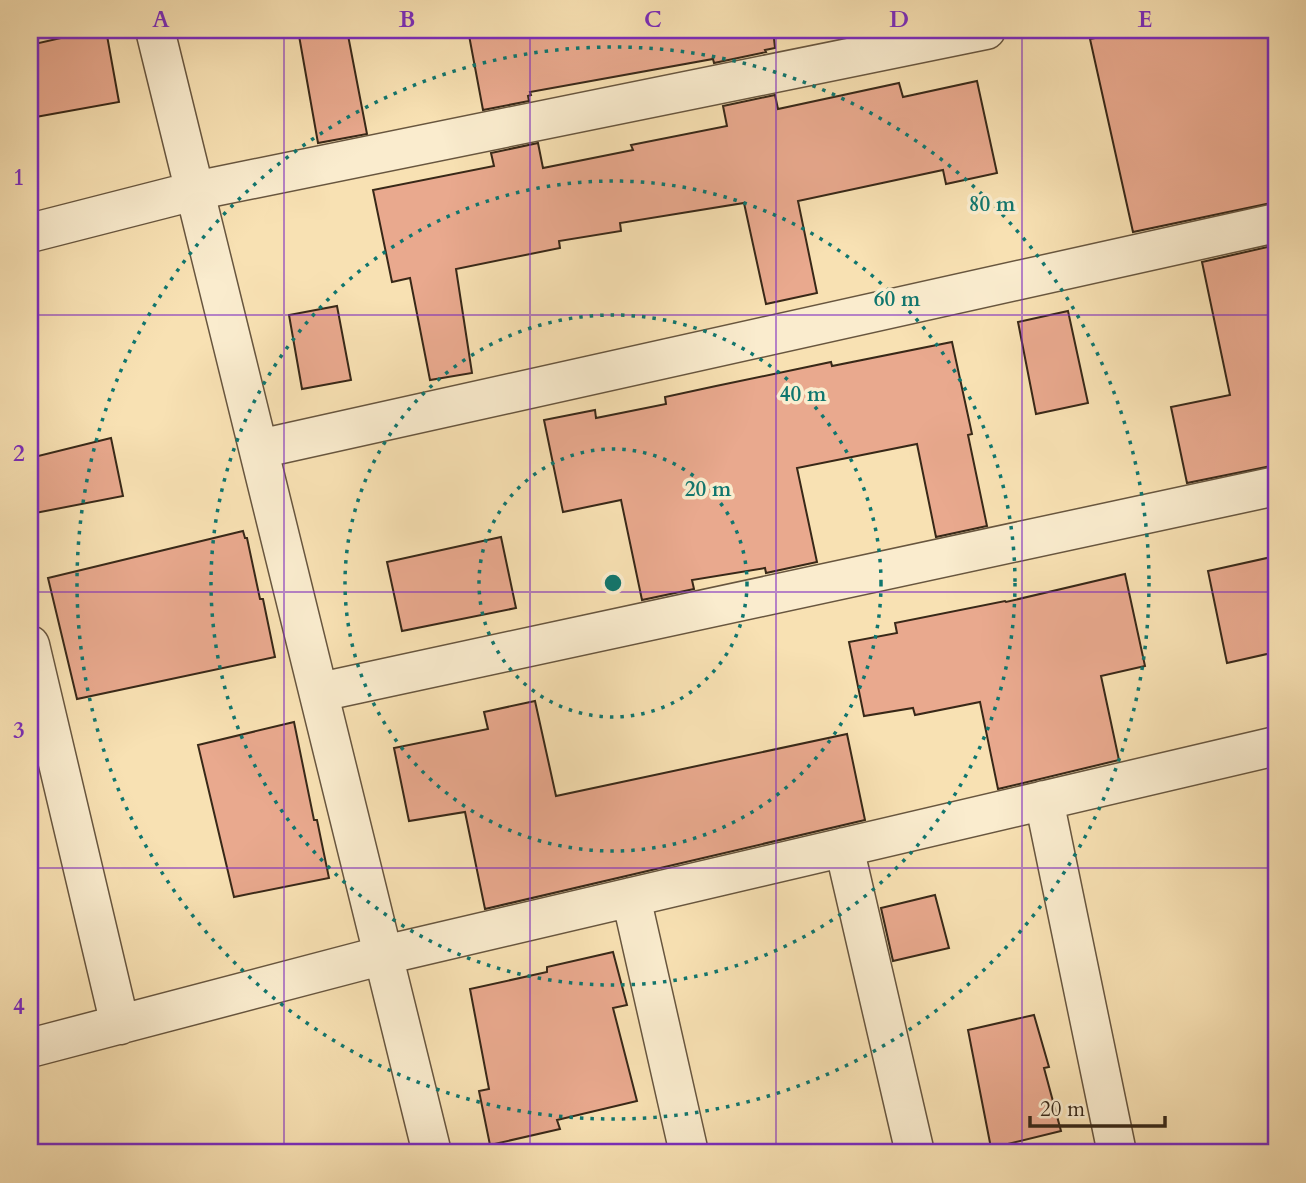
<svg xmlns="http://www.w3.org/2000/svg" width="1306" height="1183" font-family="Cardo,serif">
<rect width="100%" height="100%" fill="#f8e1b3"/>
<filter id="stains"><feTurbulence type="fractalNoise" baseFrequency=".00286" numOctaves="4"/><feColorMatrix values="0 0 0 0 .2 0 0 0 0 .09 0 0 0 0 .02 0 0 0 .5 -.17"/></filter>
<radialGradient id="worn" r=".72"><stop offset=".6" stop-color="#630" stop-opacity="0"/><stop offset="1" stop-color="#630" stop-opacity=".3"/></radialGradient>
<path fill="#e9a98e" stroke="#382818" stroke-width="2" d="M96 30H106L119 102 30 118V45Z
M298 30H347L367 134 318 143Z
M468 30H773L775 48 765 50 766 52 714 63 713 59 530 92 531 95 528 96 529 101 483 110Z
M1135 30H1276V202L1133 232 1090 39Z
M977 81 997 173 946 184 943 170 798 201 817 293 766 304 744 203 620 223 621 231 559 241 560 248 456 269 472 373 430 380 410 278 392 282 373 190 494 166 491 153 538 143 543 168 633 150 631 145 727 126 723 106 775 95 778 109 899 83 903 97Z
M1276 245V465L1187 483 1171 407 1230 395 1202 262Z
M337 306 351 380 302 389 289 315Z
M1068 311 1088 403 1036 414 1018 322Z
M952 342 972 434 968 435 987 526 936 537 917 444 797 468 817 562 766 573 765 568 692 580 694 589 642 600 621 500 563 512 544 420 595 410 596 418 666 404 665 397 716 386 831 362 832 366Z
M111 438 123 496 30 514V458Z
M243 531 245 538H247L260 599H263L275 657 77 699 48 578Z
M501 537 516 608 402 631 387 562Z
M1276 556V652L1227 663 1208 571Z
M1125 574 1145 666 1101 676 1119 760 998 789 980 702 915 715 913 708 864 716 849 642 897 633 895 623 1005 601 1006 602Z
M535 701 556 796 847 734 865 820 485 909 465 812 409 821 394 748 488 729 484 712Z
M294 722 314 820H317L329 878 234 897 198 745Z
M935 895 949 948 893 961 881 908Z
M613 952 627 1005 613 1008 637 1101 557 1120 560 1129 490 1145 479 1091 489 1089 470 989 547 972V967Z
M1034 1015 1049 1067 1044 1068 1061 1131 991 1148 968 1030Z"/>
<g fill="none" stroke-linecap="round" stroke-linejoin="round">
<defs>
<path id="minor" d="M155 30 432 1153
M30 233 194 191 986 30
M259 449 1276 223
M30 645 120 1025
M320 692 1276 486
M1044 800 1117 1153
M844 847 915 1153
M631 897 689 1153
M30 1048 384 955 1276 746"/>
</defs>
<use href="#minor" stroke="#68563f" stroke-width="41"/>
<use href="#minor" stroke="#faecce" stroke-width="38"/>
</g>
<path fill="none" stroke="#7b2cbf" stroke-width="2" stroke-opacity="0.55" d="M284 30V1153M530 30V1153M776 30V1153M1022 30V1153M30 315H1276M30 592H1276M30 868H1276"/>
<g fill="none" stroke="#0f766e" stroke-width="3.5" stroke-dasharray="3.5 7">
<circle cx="613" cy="583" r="134"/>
<circle cx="613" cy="583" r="268"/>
<circle cx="613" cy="583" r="402"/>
<circle cx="613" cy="583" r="536"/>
</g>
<circle cx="613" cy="583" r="10" fill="#0f766e" stroke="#faecce" stroke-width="3.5"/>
<g font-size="21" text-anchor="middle" font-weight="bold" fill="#0f766e" stroke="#faecce" stroke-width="7" stroke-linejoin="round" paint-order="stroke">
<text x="992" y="211">80 m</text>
<text x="897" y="306">60 m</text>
<text x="803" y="401">40 m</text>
<text x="708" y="496">20 m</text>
</g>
<rect width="1306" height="1183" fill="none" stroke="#f8e1b3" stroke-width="77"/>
<path d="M1030 1116v10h135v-10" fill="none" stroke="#382818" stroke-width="3.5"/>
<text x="1040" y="1116" font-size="21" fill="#382818" stroke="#faecce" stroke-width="5" paint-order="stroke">20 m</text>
<rect x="38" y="38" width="1230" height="1106" fill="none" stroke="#7b2cbf" stroke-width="2.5"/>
<g font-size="23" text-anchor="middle" font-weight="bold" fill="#7b2cbf">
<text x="161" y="27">A</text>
<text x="407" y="27">B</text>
<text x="653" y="27">C</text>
<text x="899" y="27">D</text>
<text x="1145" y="27">E</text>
<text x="19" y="185">1</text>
<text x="19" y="461">2</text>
<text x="19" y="738">3</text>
<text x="19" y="1014">4</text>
</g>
<rect width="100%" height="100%" filter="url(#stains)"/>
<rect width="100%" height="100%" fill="url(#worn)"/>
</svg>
